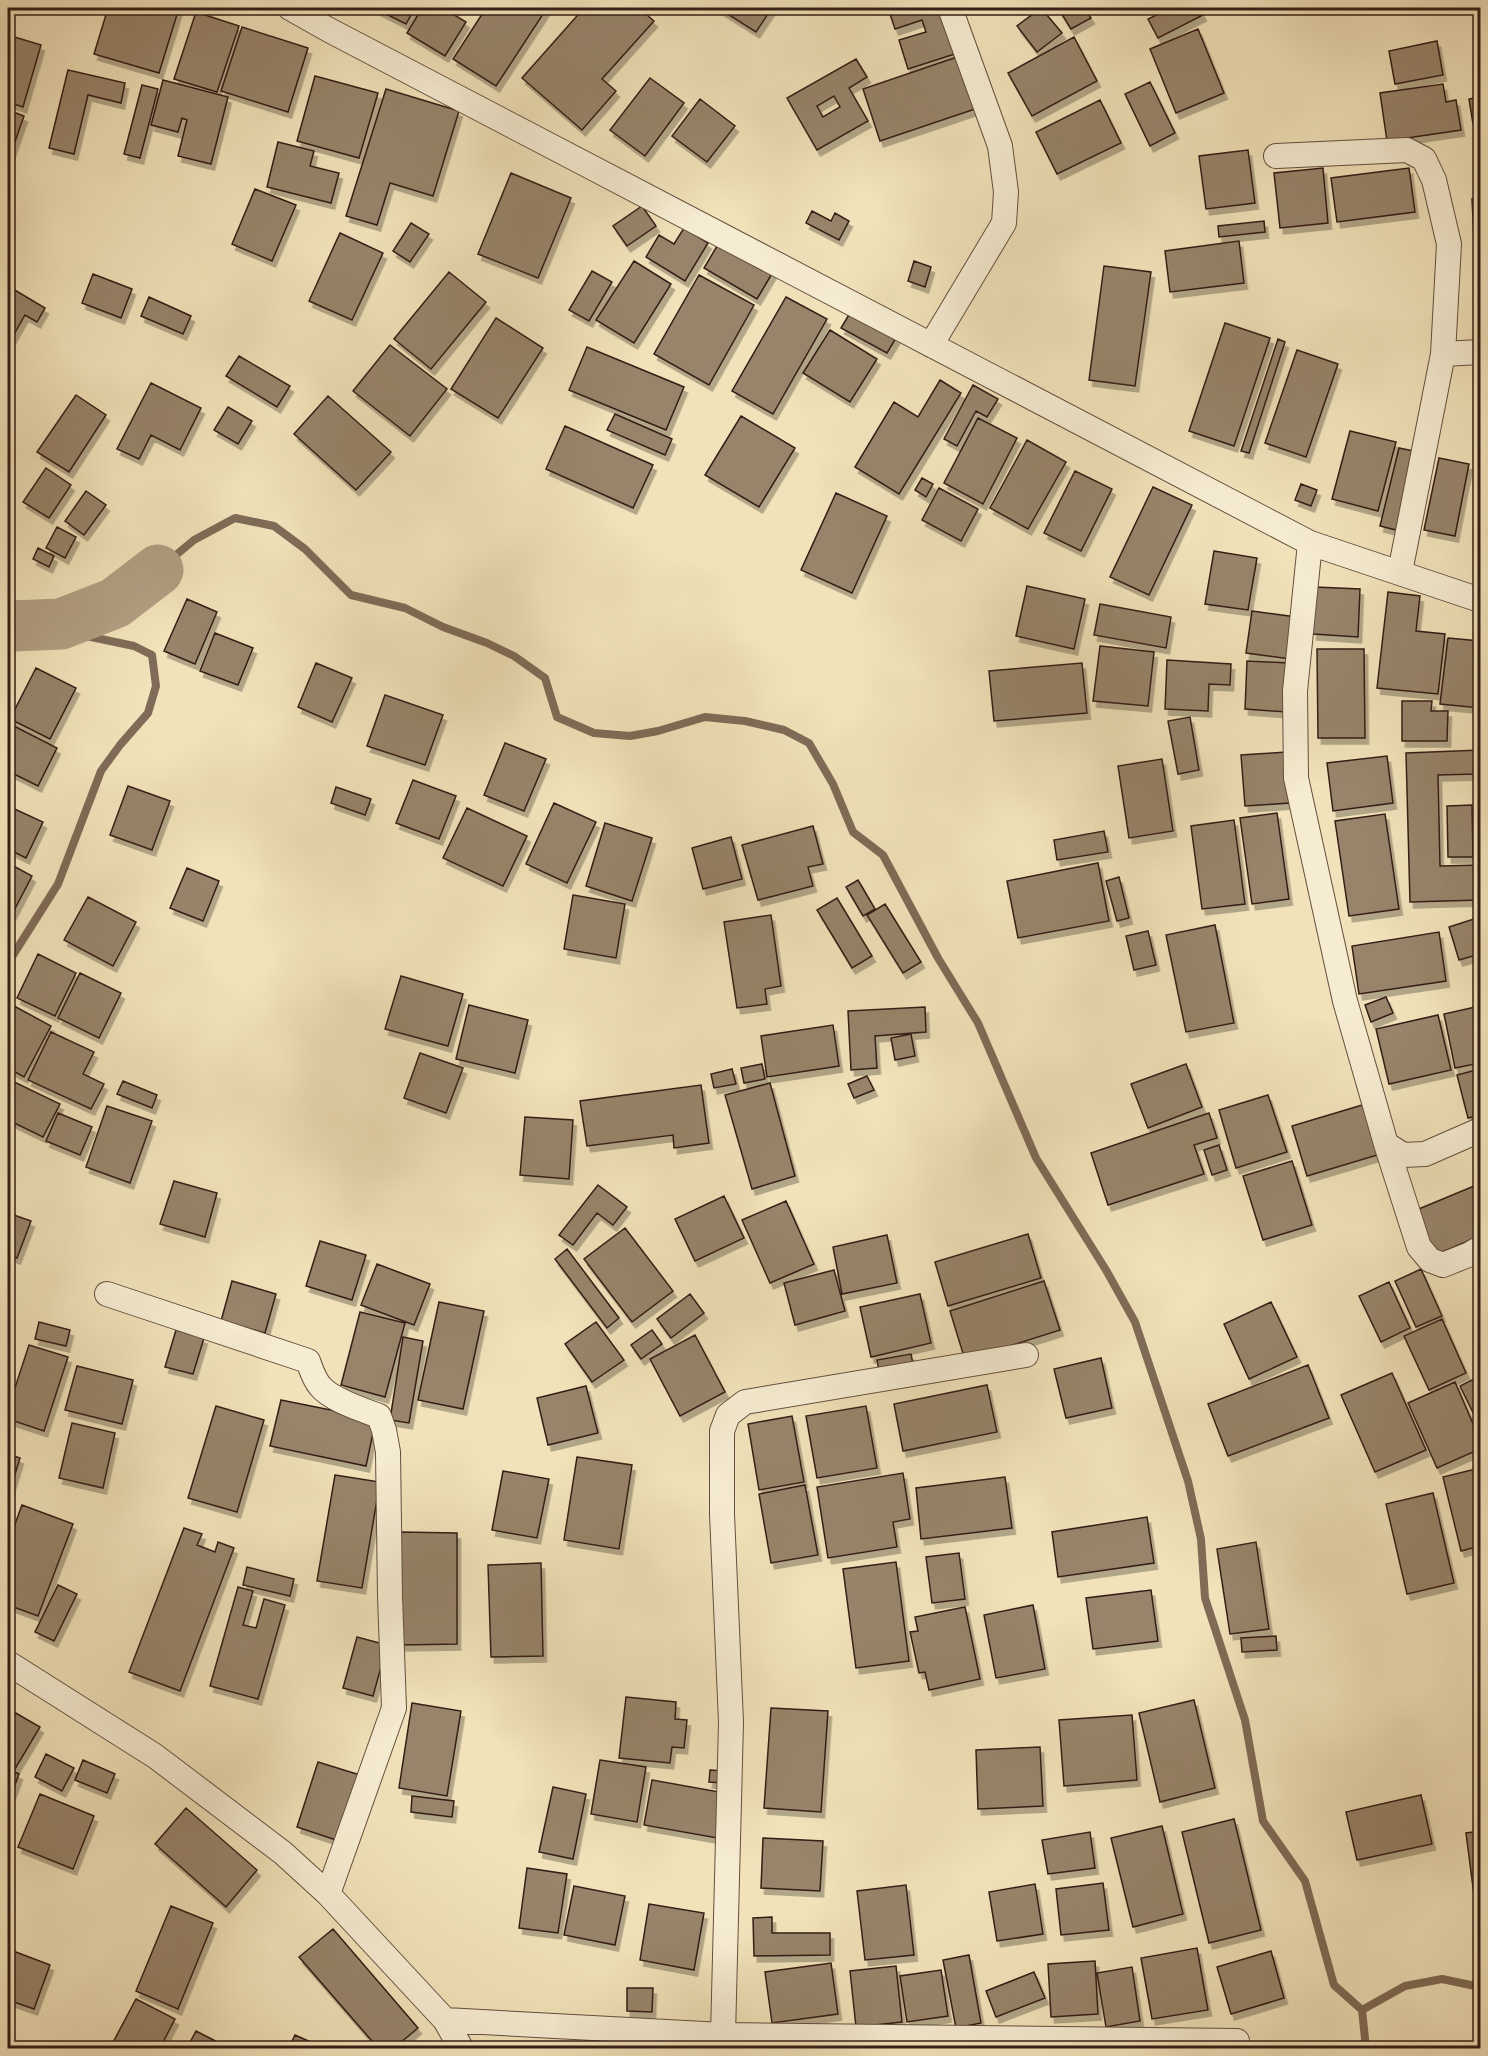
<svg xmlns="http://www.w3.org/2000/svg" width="1488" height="2056" font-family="'EB Garamond',serif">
<defs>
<filter id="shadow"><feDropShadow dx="3.5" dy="6" stdDeviation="0" flood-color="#0004"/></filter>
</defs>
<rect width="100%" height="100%" fill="#f1e2b9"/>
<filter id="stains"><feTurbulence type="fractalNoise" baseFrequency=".00333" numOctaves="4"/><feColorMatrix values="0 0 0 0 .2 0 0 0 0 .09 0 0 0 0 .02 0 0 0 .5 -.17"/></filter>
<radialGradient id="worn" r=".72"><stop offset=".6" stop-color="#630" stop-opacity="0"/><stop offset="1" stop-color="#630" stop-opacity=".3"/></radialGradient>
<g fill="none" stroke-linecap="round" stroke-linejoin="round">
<path stroke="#7f6b57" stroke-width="8" d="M158 570 194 540 235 518 274 526 305 549 351 595 405 608 443 627 487 643 514 656 545 678 557 717 594 733 630 736 658 731 705 717 745 721 784 730 809 743 833 784 853 832 883 855 938 958 978 1023 1036 1158 1106 1270 1135 1322 1188 1481 1201 1539 1205 1598 1245 1720 1263 1821 1305 1881 1334 1985 1362 2010 1366 2048
M8 963 58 884 101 771 120 745 148 713 156 686 152 655 134 646 34 625
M1362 2010 1405 1986 1442 1979 1480 1987"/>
<path stroke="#b19f82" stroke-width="51" d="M8 624 13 626 61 624 115 603 158 570"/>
</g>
<path fill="#97846b" stroke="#351e16" stroke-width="1.5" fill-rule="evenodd" filter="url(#shadow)" d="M108 8H179L159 73 94 54Z
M374 8H415L406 24Z
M422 8H443L466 22 445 56 407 33Z
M486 8H547L496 86 453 59Z
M584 8H639L654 21 602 79 616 91 582 130 522 78Z
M718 8H772L756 32Z
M888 8H946L961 52 908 69 899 40 926 32 922 20 895 29Z
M1041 8 1062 33 1037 52 1017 26Z
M1058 8H1084L1091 18 1071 29Z
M1171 8H1199L1203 15 1158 38 1148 19Z
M196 12 239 26 217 92 174 79Z
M242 27 308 48 288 112 221 91Z
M1198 29 1224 93 1176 113 1150 49Z
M8 35 41 45 23 107 8 102Z
M1074 37 1097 81 1032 116 1008 73Z
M1437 41 1443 75 1395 84 1389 51Z
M960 56 978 108 880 141 863 89Z
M856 59 867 77 849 88 868 121 817 150 787 98ZM834 96 840 107 823 117 817 106Z
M68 70 125 83 121 103 88 95 74 154 49 148Z
M315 76 378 93 359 158 297 141Z
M650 78 684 103 645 156 610 130Z
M163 80 228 97 211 164 178 156 187 120 182 118 178 132 151 125Z
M1150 82 1175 133 1150 146 1125 94Z
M1443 84 1446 102 1456 100 1461 130 1387 141 1380 93Z
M142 85 158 89 140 158 124 154Z
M386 89 459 111 433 196 390 183 377 225 346 216Z
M1480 97V123L1473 124 1469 99Z
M700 99 735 126 707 162 672 136Z
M1100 100 1121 143 1057 174 1036 132Z
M8 110 24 116 10 156H8Z
M1480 127V169L1474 128Z
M278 142 314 151 310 166 339 173 331 203 267 187Z
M1248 150 1255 203 1206 209 1199 156Z
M1323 168 1328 223 1280 228 1274 173Z
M1409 168 1415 212 1337 222 1331 178Z
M511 173 571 198 538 278 478 254Z
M255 189 296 205 272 261 232 244Z
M1480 198V281H1476L1472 199Z
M642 206 656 226 627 246 613 226Z
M812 211 831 221 835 213 849 221 839 240 806 223Z
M1264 221 1265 232 1219 237 1218 226Z
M411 223 429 234 410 262 393 251Z
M684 228 708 243 685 281 646 257 659 235 674 244Z
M340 233 383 253 352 320 309 301Z
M720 241 773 272 757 299 704 268Z
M1239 241 1244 283 1170 292 1165 251Z
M634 261 671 284 634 343 596 320Z
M914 261 931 267 925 287 908 281Z
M1104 266 1151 272 1135 386 1089 380Z
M592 271 612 282 589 321 569 310Z
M449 272 486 302 431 369 394 339Z
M93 274 132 289 121 318 82 303Z
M699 275 754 305 709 385 654 354Z
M8 286 45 308 37 322 25 315 8 345Z
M149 297 191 316 183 334 141 316Z
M786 297 827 319 773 414 732 391Z
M850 313 896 338 887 353 841 328Z
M496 318 543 348 498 418 451 389Z
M1225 323 1270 338 1234 446 1189 431Z
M830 330 877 359 850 402 803 373Z
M1278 339 1285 342 1249 453 1241 451Z
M390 345 447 389 410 436 353 391Z
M587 347 684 387 666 430 569 390Z
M1297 350 1338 364 1306 457 1265 443Z
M239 356 290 386 277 407 226 376Z
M1476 370H1480V436H1475Z
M940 380 961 393 899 494 855 467 894 402 918 417Z
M151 383 201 408 180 450 151 435 139 459 117 449Z
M973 385 998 399 987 417 976 411 957 446 944 439Z
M76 395 106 415 69 472 37 452Z
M328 396 391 452 356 490 294 434Z
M228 407 252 421 238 444 214 430Z
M615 414 672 439 665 455 607 430Z
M741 416 795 448 759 507 705 475Z
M978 418 1017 438 983 504 944 483Z
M565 426 653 465 633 508 546 469Z
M1350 431 1396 442 1378 511 1332 499Z
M1027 440 1066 462 1028 529 990 508Z
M1399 448 1419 452 1400 531 1380 526Z
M1439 458 1469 464 1455 536 1424 530Z
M46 468 71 485 49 518 23 502Z
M1075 471 1112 489 1081 551 1044 533Z
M922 478 933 484 926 497 915 490Z
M1301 484 1317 490 1311 506 1295 500Z
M1153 487 1192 505 1149 595 1110 577Z
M939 488 978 509 961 541 922 520Z
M86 491 106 505 84 535 65 521Z
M836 493 887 516 852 593 801 570Z
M57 527 76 537 65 558 46 548Z
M38 548 54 556 49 567 33 559Z
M1214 551 1257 558 1248 610 1205 604Z
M1027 586 1085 599 1074 649 1016 636Z
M1315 587 1360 589 1358 637 1313 634Z
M1388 592 1420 596 1416 631 1445 634 1438 694 1377 688Z
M187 599 217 612 195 664 164 651Z
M1100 604 1171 617 1166 648 1094 635Z
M1252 611 1296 617 1290 659 1246 653Z
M215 633 253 648 238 685 200 671Z
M1448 638 1480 641V708L1440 704Z
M1100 646 1154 652 1148 706 1093 701Z
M1317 649H1364L1365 738H1318Z
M1167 660 1231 664 1230 685 1209 684 1208 711 1165 709Z
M1247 661 1289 663 1287 712 1245 709Z
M316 663 352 678 332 722 298 707Z
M1082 663 1087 713 994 721 989 671Z
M36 668 76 688 50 739 10 719Z
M385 695 443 715 425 765 367 746Z
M1402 701H1432L1431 711H1448L1447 741H1402Z
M1190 717 1199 770 1178 774 1168 721Z
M8 723 57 748 38 786 8 771Z
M505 743 546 759 524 811 484 795Z
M1480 750V859L1477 774 1438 775 1440 866 1480 865V900L1410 902 1406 753Z
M1286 752 1290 803 1245 806 1241 755Z
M1387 756 1393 803 1333 811 1327 763Z
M1162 759 1173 831 1129 838 1118 766Z
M413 780 456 796 439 839 396 823Z
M128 786 170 801 152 850 110 835Z
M336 787 371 799 365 815 331 803Z
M554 803 596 822 567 883 526 864Z
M1472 805 1473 857H1448L1447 806Z
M8 806 43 822 26 858 8 849Z
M467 808 527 836 503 886 443 858Z
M1277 813 1289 899 1252 904 1240 818Z
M1385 814 1399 909 1349 916 1335 821Z
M1234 820 1245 904 1202 909 1191 826Z
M605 823 652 838 632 901 586 886Z
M813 826 823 864 808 867 813 886 758 900 742 845Z
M1104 831 1108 852 1057 860 1054 840Z
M731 837 742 879 703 889 692 848Z
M8 863 32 876 8 922Z
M1098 863 1109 921 1018 938 1007 881Z
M187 868 219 881 203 921 170 908Z
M1119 877 1129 918 1117 921 1106 881Z
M858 880 875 909 863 916 846 887Z
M573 895 625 904 616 958 564 949Z
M88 897 136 922 113 966 64 940Z
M837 898 872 956 852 968 817 910Z
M885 904 921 962 903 973 867 915Z
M771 915 781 986 765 989 767 1004 737 1008 724 922Z
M1480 917V954L1459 960 1449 927Z
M1215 925 1234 1023 1186 1032 1166 935Z
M1148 931 1156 965 1134 970 1126 936Z
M1439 932 1446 981 1359 994 1352 946Z
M38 954 76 973 55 1016 17 998Z
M80 973 121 993 99 1038 58 1018Z
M401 976 463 994 448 1046 385 1029Z
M1386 997 1393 1013 1371 1022 1365 1005Z
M469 1005 528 1020 515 1073 456 1059Z
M14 1006 51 1026 24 1077 8 1068V1019Z
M1480 1006V1063L1455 1068 1444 1014Z
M925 1007 926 1032 875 1036 877 1068 851 1070 848 1011Z
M1438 1015 1451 1070 1389 1084 1376 1029Z
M833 1025 839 1066 767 1077 761 1036Z
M51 1032 94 1052 83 1074 104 1084 91 1109 28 1080Z
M911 1034 915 1056 895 1060 891 1038Z
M420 1053 463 1068 446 1113 404 1098Z
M762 1064 765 1079 744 1083 741 1068Z
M1186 1064 1202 1107 1148 1128 1131 1084Z
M732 1069 736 1084 714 1088 711 1074Z
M1480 1069V1115L1468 1118 1457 1075Z
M867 1076 874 1090 854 1098 848 1084Z
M8 1079 60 1104 43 1137 8 1120Z
M123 1081 157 1095 152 1108 117 1094Z
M770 1083 795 1176 752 1189 725 1095Z
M701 1085 709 1143 674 1148 673 1135 587 1146 580 1101Z
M1268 1095 1287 1152 1236 1168 1219 1110Z
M1369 1103 1384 1153 1307 1176 1292 1126Z
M107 1106 152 1121 130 1183 86 1167Z
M58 1113 92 1127 80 1155 46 1141Z
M1209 1113 1217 1138 1194 1145 1204 1174 1108 1205 1091 1153Z
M525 1117 573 1120 569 1179 520 1175Z
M1219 1145 1227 1170 1212 1175 1204 1150Z
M1292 1161 1312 1225 1263 1240 1243 1176Z
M174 1181 217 1193 205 1237 160 1224Z
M598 1185 627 1207 613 1225 597 1213 573 1245 559 1235Z
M1474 1186 1480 1200V1236L1433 1256 1414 1211Z
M724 1196 744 1238 695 1261 675 1219Z
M786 1201 814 1264 770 1283 742 1220Z
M8 1213 31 1221 17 1258 8 1255Z
M625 1228 673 1291 632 1322 584 1259Z
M1028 1234 1041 1278 948 1306 935 1262Z
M887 1235 897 1283 842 1294 833 1247Z
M320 1241 366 1255 352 1300 306 1286Z
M567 1249 619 1318 607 1328 555 1259Z
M377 1264 430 1284 414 1325 361 1305Z
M1421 1269 1442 1316 1416 1327 1395 1281Z
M834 1270 845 1311 795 1325 784 1283Z
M232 1281 276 1294 265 1333 221 1321Z
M1044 1281 1060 1330 965 1360 950 1311Z
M1389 1282 1410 1328 1381 1342 1359 1296Z
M690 1294 704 1313 671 1338 657 1319Z
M920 1294 931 1343 871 1357 860 1307Z
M439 1302 484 1311 463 1409 418 1400Z
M1271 1302 1297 1357 1249 1379 1224 1324Z
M360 1312 405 1323 385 1397 341 1385Z
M1442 1319 1466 1373 1429 1390 1404 1336Z
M39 1322 70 1330 66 1346 35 1339Z
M596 1322 624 1360 592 1382 565 1344Z
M176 1330 204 1338 193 1374 165 1367Z
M652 1330 662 1344 641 1359 631 1345Z
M695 1335 725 1392 680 1416 650 1359Z
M403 1337 423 1341 409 1423 390 1420Z
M29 1345 68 1357 44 1431 8 1419V1409Z
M911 1354 914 1369 880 1376 877 1360Z
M1101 1358 1112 1408 1066 1418 1054 1369Z
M1308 1365 1329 1418 1228 1456 1208 1404Z
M77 1366 133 1380 122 1424 65 1410Z
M1392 1373 1426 1450 1375 1472 1341 1395Z
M1480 1376V1427L1460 1386Z
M1455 1382 1480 1440V1449L1437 1468 1408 1403Z
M987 1385 997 1432 903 1451 894 1404Z
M586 1386 598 1433 548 1445 537 1398Z
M281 1400 376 1419 366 1466 270 1446Z
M216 1406 264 1420 237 1512 188 1498Z
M866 1406 877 1468 817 1478 806 1416Z
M792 1416 804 1482 759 1490 748 1424Z
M72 1423 115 1433 103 1488 59 1478Z
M8 1454 20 1458 8 1497Z
M577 1457 632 1465 619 1549 564 1540Z
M1480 1468V1546L1461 1551 1443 1477Z
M503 1471 549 1479 537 1538 492 1530Z
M903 1473 910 1519 893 1522 897 1547 828 1558 817 1487Z
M335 1475 380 1482 362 1588 317 1581Z
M1005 1477 1012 1528 921 1539 916 1488Z
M805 1485 818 1555 771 1563 759 1494Z
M1433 1493 1454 1583 1407 1594 1386 1504Z
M22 1505 73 1524 38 1616 8 1605V1543Z
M1147 1517 1154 1563 1058 1577 1052 1532Z
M184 1528 202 1534 197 1545 215 1552 218 1542 234 1548 180 1691 129 1672Z
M401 1532 457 1533V1644L401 1645Z
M1256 1542 1269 1629 1230 1634 1217 1549Z
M959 1553 965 1599 932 1603 926 1557Z
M1480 1555V1577L1475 1556Z
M896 1562 909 1661 856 1668 843 1569Z
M541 1563 543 1656 491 1657 488 1565Z
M247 1567 294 1579 290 1596 243 1585Z
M58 1585 77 1594 54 1641 35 1632Z
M238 1587 253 1591 243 1625 256 1628 264 1599 285 1605 258 1699 210 1686Z
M1151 1590 1158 1641 1093 1649 1086 1598Z
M1033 1605 1045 1669 996 1678 984 1615Z
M965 1607 980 1679 929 1690 925 1672 919 1673 910 1632 918 1631 915 1617Z
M1276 1636 1277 1650 1242 1652 1241 1638Z
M357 1637 387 1645 373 1696 343 1688Z
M626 1697 676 1702 675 1719 687 1720 684 1748 672 1747 670 1763 619 1758Z
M1194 1700 1215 1788 1160 1802 1139 1713Z
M412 1703 461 1711 447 1796 399 1788Z
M771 1708 828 1711 821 1812 764 1808Z
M14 1712 40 1727 15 1769 8 1764V1723Z
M1132 1715 1137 1780 1064 1786 1059 1720Z
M1040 1747 1043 1806 978 1809 976 1750Z
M46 1754 74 1768 62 1791 35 1777Z
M83 1760 115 1774 107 1793 75 1780Z
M600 1760 646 1767 637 1822 591 1814Z
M318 1762 360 1775 339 1841 297 1827Z
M8 1769 19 1774 8 1804Z
M710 1770 724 1771V1783L709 1782Z
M652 1780 725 1793 717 1838 644 1825Z
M553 1787 586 1794 573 1859 539 1852Z
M40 1794 94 1816 73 1869 18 1847Z
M1421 1795 1432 1844 1357 1860 1346 1812Z
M412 1796 454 1801 452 1817 411 1812Z
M186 1808 257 1870 226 1907 155 1844Z
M1234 1819 1261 1930 1209 1943 1182 1832Z
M1162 1826 1183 1914 1133 1927 1111 1838Z
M1480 1831V1942L1466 1833Z
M1090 1832 1095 1868 1048 1874 1042 1840Z
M763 1838 823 1841 820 1891 761 1888Z
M527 1868 567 1874 558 1933 519 1928Z
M1103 1883 1109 1930 1061 1935 1056 1889Z
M1035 1884 1043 1934 997 1941 989 1892Z
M906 1885 914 1955 865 1960 857 1891Z
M574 1886 625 1896 615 1945 564 1935Z
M649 1904 704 1913 694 1970 640 1960Z
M171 1906 213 1923 178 2009 136 1991Z
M772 1917V1933H830V1955L754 1956 753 1918Z
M333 1929 418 2028 394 2048H378L299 1957Z
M1197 1948 1208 2010 1152 2019 1141 1958Z
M8 1949 50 1965 34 2009 8 2000Z
M1271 1951 1284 1998 1231 2014 1217 1967Z
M969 1955 981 2023 956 2028 943 1960Z
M1095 1961 1098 2014 1051 2017 1048 1964Z
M831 1963 838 2014 772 2023 765 1972Z
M896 1966 902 2022 856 2027 850 1971Z
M1132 1967 1140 2021 1106 2027 1097 1973Z
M941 1970 948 2016 907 2022 900 1976Z
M1034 1972 1045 1998 996 2017 986 1991Z
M627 1988H653L652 2012 627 2011Z
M136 1999 175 2019 160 2048H110Z
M196 2031 229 2048H187Z
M295 2035 324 2048H289Z
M520 2046 557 2048H520Z"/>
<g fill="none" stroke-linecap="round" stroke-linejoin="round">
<defs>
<path id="street" d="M290 8 329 30 1310 543 1480 600
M1276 156 1407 150 1424 159 1434 180 1449 244 1443 354
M931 345 1004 223 1006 192 1000 146 950 8
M1310 543 1295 691 1296 778 1345 1001 1386 1144 1419 1247 1430 1260 1443 1265 1468 1255 1480 1248
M1400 572 1443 354 1480 352
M1386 1144 1403 1155 1425 1154 1480 1130
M107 1294 308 1361C311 1369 314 1379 320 1386 331 1400 363 1410 379 1416L384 1430 388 1452 390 1596 394 1708 328 1894
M8 1663 155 1756 283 1853 328 1894 445 2020 461 2048
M445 2020 723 2035 1237 2041 1230 2048
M723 2035 731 1722 722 1514V1431L728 1415 745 1402 1026 1355"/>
</defs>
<use href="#street" stroke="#644f3f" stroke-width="26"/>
<use href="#street" stroke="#f6ecd2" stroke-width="24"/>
</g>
<rect width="1488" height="2056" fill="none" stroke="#f1e2b9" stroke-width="30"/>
<rect x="9" y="9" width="1470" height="2038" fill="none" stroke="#351e16" stroke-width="3"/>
<rect x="15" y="15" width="1458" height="2026" fill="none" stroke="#351e16" stroke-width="1.5"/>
<rect width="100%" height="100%" filter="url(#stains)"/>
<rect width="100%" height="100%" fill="url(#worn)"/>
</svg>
